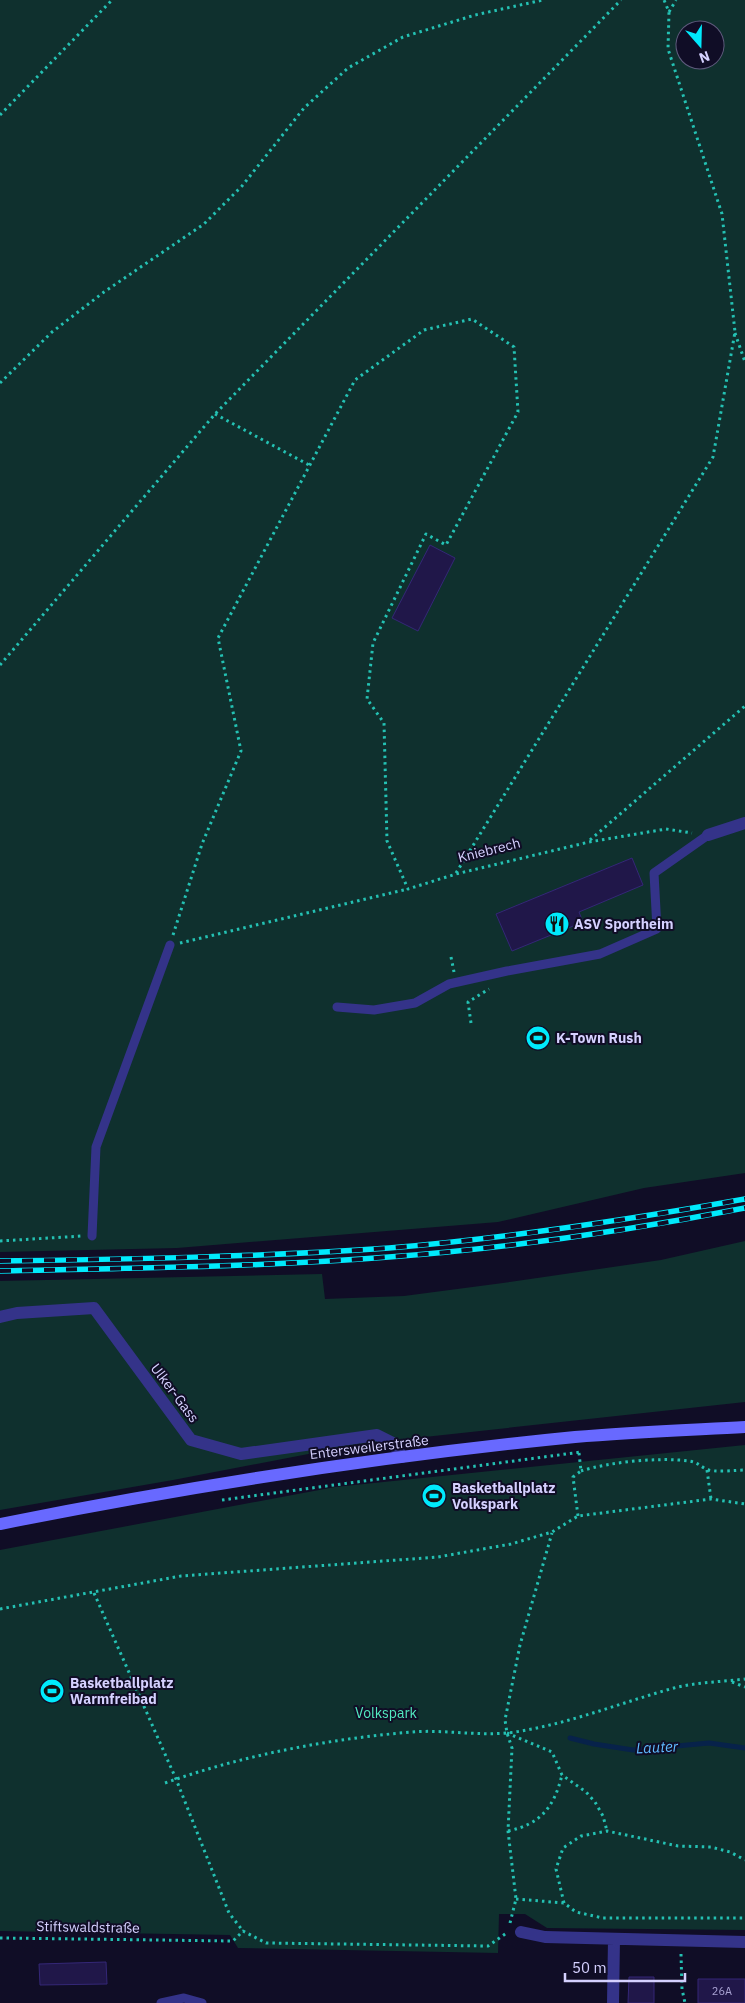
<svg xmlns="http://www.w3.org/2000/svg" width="745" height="2003" font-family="'IBM Plex Sans',sans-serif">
<rect width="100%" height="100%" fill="#100d26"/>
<path fill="#0f302e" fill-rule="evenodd" d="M0 0H745V1173L644 1188 498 1222 177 1248 0 1252ZM685 30H715V60H685Z
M745 1241V1402L360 1444 173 1480 0 1510V1281L322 1274 325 1299 404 1296 503 1283 661 1260Z
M745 1445V1930L547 1928 525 1914H499L498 1953 238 1948 230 1935 0 1931V1550L335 1487Z"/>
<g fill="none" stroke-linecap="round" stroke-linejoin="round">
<path stroke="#07224a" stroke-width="5" d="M570 1738 594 1744 633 1750 709 1743 745 1748"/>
</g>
<path fill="#201749" stroke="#342777" d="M430 545 455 558 418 631 392 618Z
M632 858 643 885 579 912 583 922 512 951 496 914Z
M106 1962 107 1984 40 1985 39 1964Z
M629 1977H654V2003H628Z
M698 1979H745V2003H698Z"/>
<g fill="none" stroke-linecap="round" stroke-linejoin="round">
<path stroke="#24c1b3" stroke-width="3" stroke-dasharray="2.5 4" stroke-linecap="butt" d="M669 12 676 0
M0 115 112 0
M735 333 745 362
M0 383 52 332 104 292 204 224 242 186 304 108 348 68 403 37 475 15 543 0
M215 414 309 465
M0 665 215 414 621 0
M590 840 745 706
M456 873 713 457 735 332 722 214 668 49 669 12 664 0
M173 935 202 844 241 751 218 638 355 380 424 330 472 319 514 347 518 412 446 545 426 534 373 643 367 699 384 723 387 841 408 889 456 874 589 842 666 829 692 833
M180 943 408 889
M451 957 454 972
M471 1023 468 1002 489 989
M0 1241 82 1236
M707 1470 711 1499
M581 1471C609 1462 659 1457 689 1461 697 1462 700 1466 706 1469 713 1473 736 1470 745 1470
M222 1500 581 1452
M578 1516 573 1477 581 1471 579 1453
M94 1593 176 1779 229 1913 243 1931
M0 1609 181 1576 438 1557 511 1544 552 1532 578 1516 711 1499 745 1504
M732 1682 745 1687
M507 1733 552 1752 562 1775 586 1792 595 1802 603 1816 607 1831
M165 1783C244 1755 328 1739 412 1732 448 1729 485 1738 521 1731 574 1722 623 1702 674 1688 697 1682 721 1682 745 1679
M508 1831C541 1824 554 1807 562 1775
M516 1899 564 1903 576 1912 603 1918H745
M564 1903 556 1869 563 1848 581 1836 607 1831 678 1846 711 1847 730 1852 745 1860
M510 1923 516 1899 508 1831 512 1748 507 1733 505 1720 520 1645 552 1533
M0 1938 233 1941 243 1931 266 1943 488 1946 508 1932
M681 1954 682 1989 685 2003"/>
<path stroke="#343389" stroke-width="9" d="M337 1007 374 1010 415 1003 449 984 507 971 600 954 657 929 654 873 708 835
M92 1236 96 1147 170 945
M161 2003 184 1998 202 2003"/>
<path stroke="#343389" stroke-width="12" d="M708 835 745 823
M0 1317 17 1313 94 1308 191 1440 241 1454 377 1435 393 1443 402 1457
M521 1932 545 1937 745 1942
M613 2003 614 1939"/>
<path stroke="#6869ff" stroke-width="12" d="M0 1524C190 1486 382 1456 575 1437 632 1432 689 1430 745 1427"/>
<defs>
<path id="rail" d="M0 1261C130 1259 260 1257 389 1248 509 1238 627 1220 745 1199
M0 1271C130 1268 260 1267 389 1257 509 1248 627 1231 745 1208"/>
</defs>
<use href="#rail" stroke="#00eafc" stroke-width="5.5"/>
<use href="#rail" stroke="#100d26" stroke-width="4" stroke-dasharray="11" stroke-linecap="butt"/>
</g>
<defs>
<symbol id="restaurant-disc" viewBox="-11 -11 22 22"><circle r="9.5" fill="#00eafc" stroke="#100d26"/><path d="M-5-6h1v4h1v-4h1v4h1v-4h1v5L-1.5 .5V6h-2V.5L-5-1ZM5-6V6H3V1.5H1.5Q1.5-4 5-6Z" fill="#111"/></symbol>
<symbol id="stadium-disc" viewBox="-11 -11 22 22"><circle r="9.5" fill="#00eafc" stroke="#100d26"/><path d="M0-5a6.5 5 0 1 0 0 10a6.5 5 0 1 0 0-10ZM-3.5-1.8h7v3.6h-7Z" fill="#111"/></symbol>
</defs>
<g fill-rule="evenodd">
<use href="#restaurant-disc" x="543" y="910" width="28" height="28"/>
<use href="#stadium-disc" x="524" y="1024" width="28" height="28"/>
<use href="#stadium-disc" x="420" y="1482" width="28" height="28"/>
<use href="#stadium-disc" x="38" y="1677" width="28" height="28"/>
</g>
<g text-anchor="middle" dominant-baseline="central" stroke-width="4" stroke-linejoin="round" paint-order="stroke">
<g font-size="11" fill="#a8a2d2">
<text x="722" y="1991">26A</text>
</g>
<g font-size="14" fill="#d5d1ff" stroke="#100d26">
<text transform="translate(489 850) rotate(-14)">Kniebrech</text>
<text transform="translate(175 1393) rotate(53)">Ulker-Gass</text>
<text transform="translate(369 1447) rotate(-7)">Entersweilerstraße</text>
<text transform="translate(88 1927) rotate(1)">Stiftswaldstraße</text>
</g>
<g font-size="14" font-weight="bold" fill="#d5d1ff" stroke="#100d26" text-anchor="start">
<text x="574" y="924">ASV Sportheim</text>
<text x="556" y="1038">K-Town Rush</text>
<text x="452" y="1488">Basketballplatz<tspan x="452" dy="16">Volkspark</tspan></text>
<text x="70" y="1683">Basketballplatz<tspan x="70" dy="16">Warmfreibad</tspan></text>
</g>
<g font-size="14" fill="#52eac0" stroke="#100d26">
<text x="386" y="1713">Volkspark</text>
</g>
<g font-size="15" font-style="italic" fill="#5fbaff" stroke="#100d26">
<text transform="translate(657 1747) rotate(-3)">Lauter</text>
</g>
</g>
<g transform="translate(700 45) rotate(160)"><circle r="24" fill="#100d26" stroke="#5f5b7d"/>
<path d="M0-4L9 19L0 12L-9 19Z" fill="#00eafc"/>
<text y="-8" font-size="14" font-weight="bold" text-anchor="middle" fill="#d5d1ff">N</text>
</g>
<path d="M565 1973v8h120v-8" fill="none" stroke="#d5d1ff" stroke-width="2.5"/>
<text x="572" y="1973" font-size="15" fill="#d5d1ff" stroke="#100d26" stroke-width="4" paint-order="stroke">50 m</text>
</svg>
